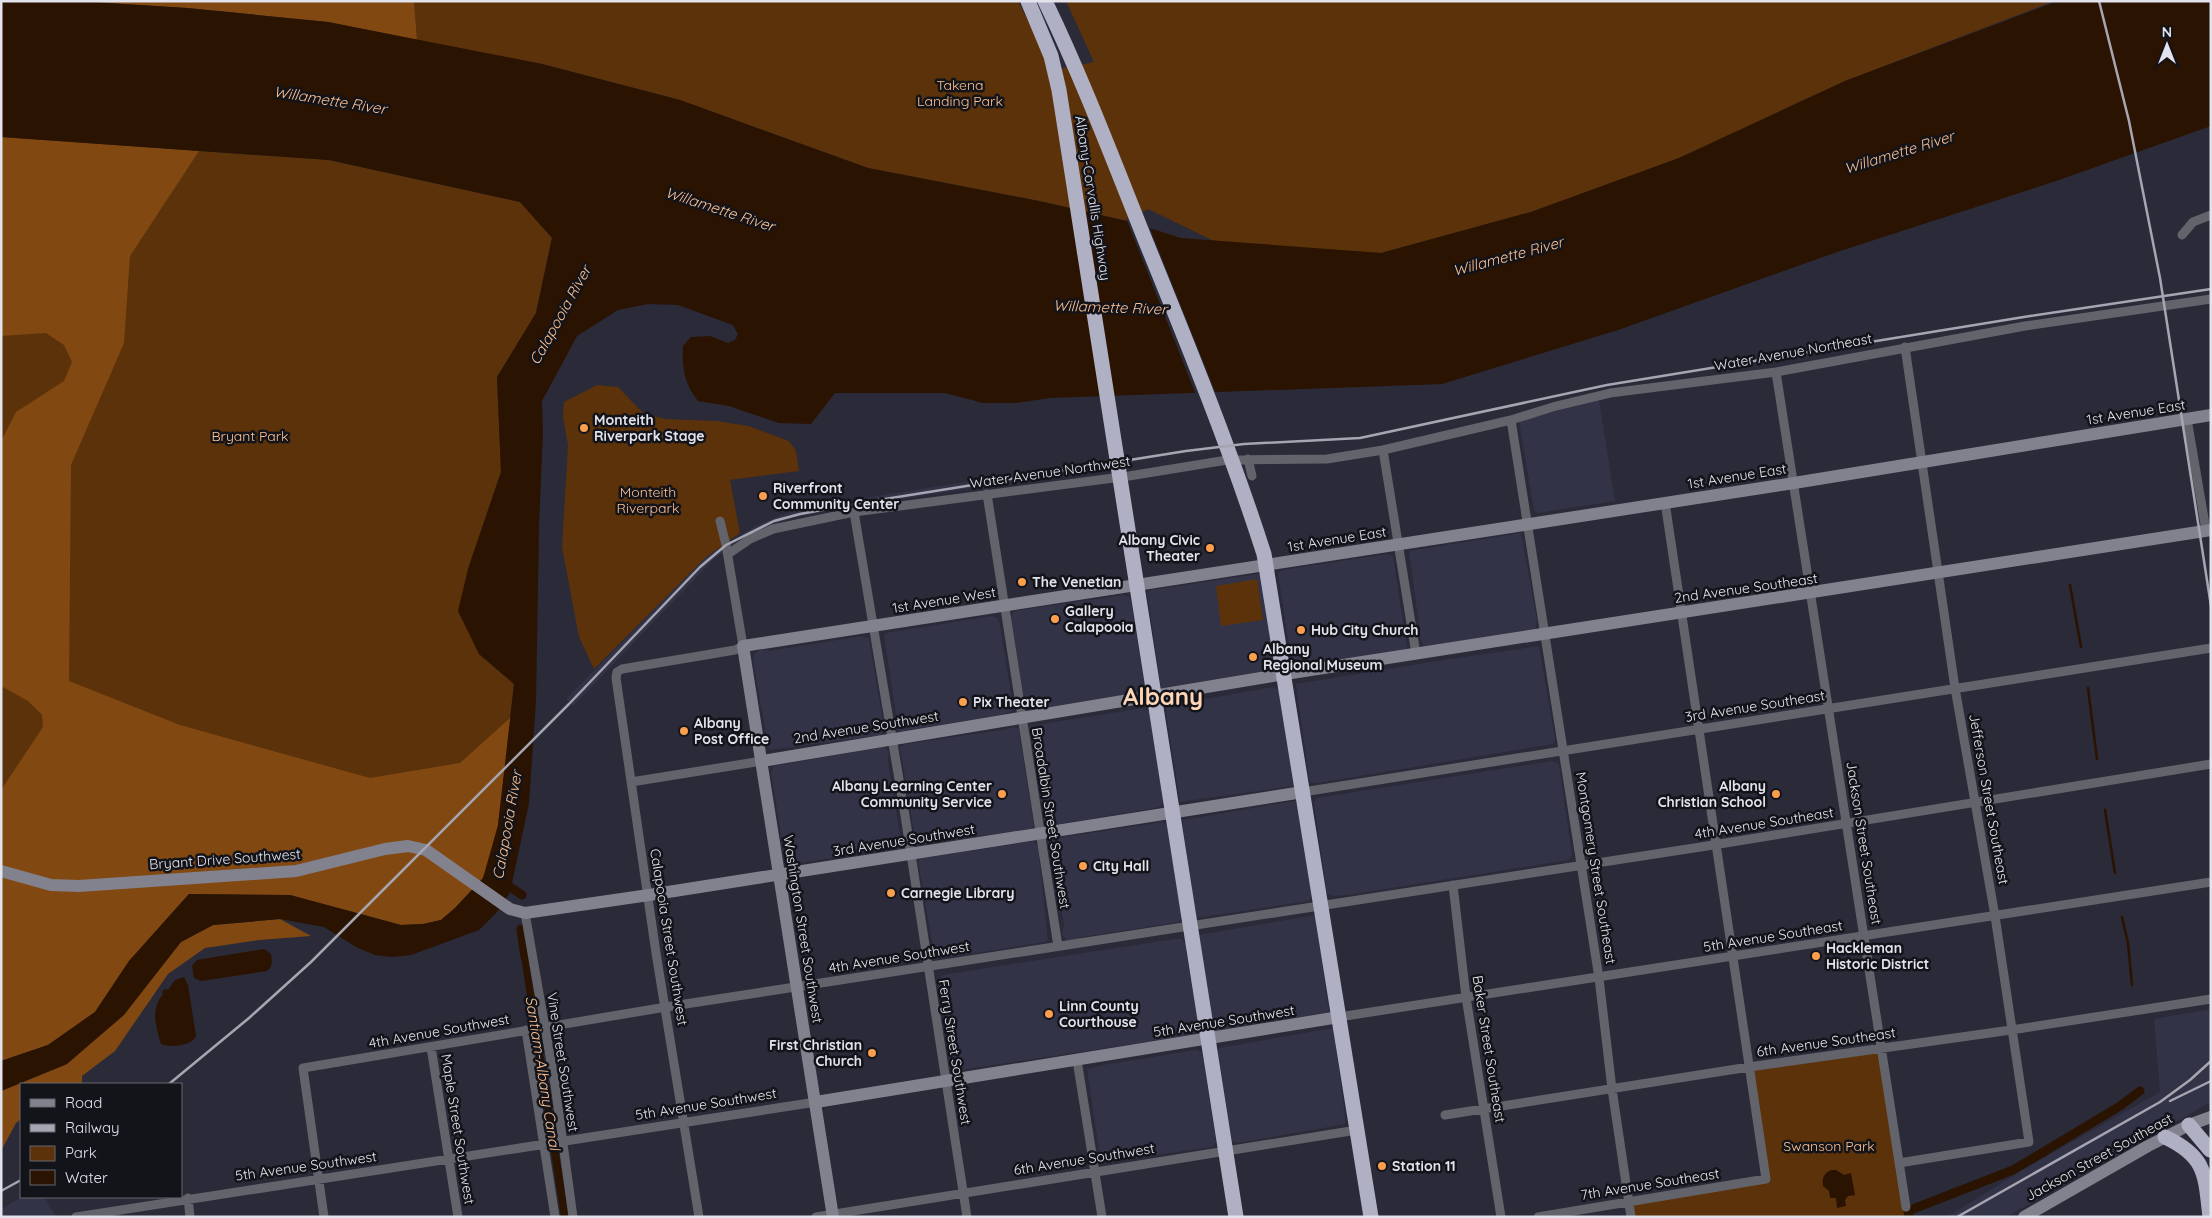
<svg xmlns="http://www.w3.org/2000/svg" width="2212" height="1218" font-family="Quicksand,sans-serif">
<rect width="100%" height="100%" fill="#2a2a39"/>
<path fill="#333348" d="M1599 400 1615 501 1538 513 1534 510 1519 421Z
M1098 461 1099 468 837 509 792 518 763 528 738 541 714 559 573 706 566 699 706 557 754 527 783 514 832 503Z
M1521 533 1537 620 1536 628 1533 631 1424 646 1421 640 1409 551Z
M1388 554 1393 556 1407 648 1404 651 1295 667 1292 666 1278 573 1282 570Z
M1258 574 1262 576 1277 667 1275 671 1164 689 1161 688 1147 592 1151 590Z
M1123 595 1129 597 1131 601 1145 690 1142 693 1037 709 1027 708 1025 705 1011 618 1012 614 1015 611Z
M992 616 997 618 1000 625 1013 707 1012 711 1002 715 908 730 904 732 897 730V720L884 636 886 633Z
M862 636 869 638 884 727 882 735 769 750 753 661 754 654 761 649 769 651Z
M1539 646 1555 739 1553 744 1317 783 1311 782 1309 779 1296 684 1450 659Z
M1274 687 1280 690 1293 786 1180 802 1165 706Z
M1143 708 1150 712 1163 801 1160 807 1054 825H1045L1028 729 1030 726Z
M1013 727 1019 729V733L1034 826 1031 829 926 844 924 846 916 845 900 747 906 744 1008 729Z
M884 747 889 752 888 761 901 840 903 843 901 849 881 850 788 865 785 859 771 772 774 766Z
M1552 761 1559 764 1572 855 1569 860 1347 895 1333 896 1327 893 1315 811 1314 803 1317 798Z
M1295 801 1298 804 1312 895 1309 901 1196 918 1182 820Z
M1163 822 1167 826 1182 918 1179 922 1082 937 1074 941 1066 940 1062 933 1064 925 1052 854 1048 847 1050 839Z
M1034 841 1038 848 1048 940 1045 942 938 959 935 958 918 862 920 859Z
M1315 915 1329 1012 1213 1031 1199 935Z
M1175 939H1181L1187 945 1186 953 1199 1027 1197 1031 1192 1035 954 1071 939 980 942 975Z
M2211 1009V1102L2006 1217H1947L2021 1171 2160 1092 2154 1019Z
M1333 1028 1335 1029 1336 1048 1346 1124 1237 1143 1232 1141 1218 1051 1219 1048Z
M1196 1050 1202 1053 1216 1141 1215 1144 1212 1147 1101 1163 1087 1069 1103 1065Z
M22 1197H44L56 1217H1V1209Z"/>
<path fill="#5b3209" d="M414 1H1018L1053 70 1094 62 1066 1H2054L1845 81 1679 158 1531 212 1381 253 1216 242 1148 209 1127 221 1039 201 868 168 680 100 542 64 417 40Z
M1 137 329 160 520 202 552 237 536 313 497 377 501 472 468 569 479 654 514 684 498 825 10 789 1 786Z
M597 385 618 387 643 413 665 419 717 421 748 426 789 441 796 451 799 471 730 480 740 533 706 557 594 669 579 637 562 547 568 445 563 417 564 402Z
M1257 579 1263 620 1221 626 1216 586Z
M1881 1047 1909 1217H1631L1629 1203 1766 1179 1749 1067Z"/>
<path fill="#814911" d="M76 1H414L417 40 328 22 187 8Z
M1 137 199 151 130 256 124 343 71 465 69 681 180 725 370 778 460 763 511 717 498 825 493 854 483 878 455 908 441 920 423 924 401 925 290 895 189 894 129 961 95 1012 48 1045 1 1061V790L43 727 42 715 28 701 1 686V441L16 412 64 381 72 362 64 345 46 333 1 336Z
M280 919 311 936 259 940 205 948 168 974 115 1051 82 1076V1084H21V1119L16 1123 1 1151V1091L67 1064 152 976 181 942 213 925Z"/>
<path fill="#2a1300" d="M1 1H76L187 8 328 22 542 64 680 100 868 168 1039 201 1127 221 1181 238 1381 253 1531 212 1679 158 1845 81 2058 1H2211V126L2056 181 1840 251 1618 330 1442 384 1050 398 1016 403H983L945 393H835L811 424 779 423 729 406 698 401C684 383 682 368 683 346L691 337 710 336 728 343 735 340 738 334 733 325 678 305 648 304 618 310 577 336 542 401 543 432 539 525 536 701 529 803 512 883 509 894 497 912 479 930 411 955 393 957 375 955 358 948 324 927 280 919 213 925 181 942 124 1015 67 1064 1 1091V1061L48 1045 95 1012 129 961 189 894 290 895 401 925 423 924 441 920 455 908 483 878 498 825 514 684 479 654 458 611 468 569 501 472 497 377 536 313 552 238 520 202 329 160 1 137Z
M526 944 569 1217H561L520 950 521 946Z
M264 949 271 954C272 961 273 966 267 971L201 981 194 978 192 966 197 960Z
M184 977 188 985 196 1036C192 1046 170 1048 161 1044 156 1026 150 1010 163 994L162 992 165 989 168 990 175 980Z
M1831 1170H1836L1844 1175 1851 1173 1855 1195 1848 1196 1845 1200 1846 1206 1837 1208 1836 1198H1830L1829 1191 1823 1186C1822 1178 1824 1173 1831 1170Z"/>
<path fill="#2a2a39" d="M1126 218 1149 226 1216 394 1196 395Z"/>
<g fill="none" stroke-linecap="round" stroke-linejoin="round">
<path stroke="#2a1300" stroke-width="2.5" d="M2070 585 2081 647
M2088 688 2097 759
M2105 810 2115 873
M2122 917 2128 943 2132 985"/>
<path stroke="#2a1300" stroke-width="9" d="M501 881 522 895
M521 929 525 957
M1909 1217 1908 1211 2013 1170 2120 1106 2140 1091"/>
<path stroke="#63636b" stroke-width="9" d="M2182 235 2193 222 2211 215
M1776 372 1906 1207
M2187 419 2206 530
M1511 420 1599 978 1612 1089 1631 1217
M1383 450 1416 654
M1248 459 1252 476
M987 494 1058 946
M854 512 904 809 967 1217
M728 554 750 539 773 529 854 512 1129 476 1227 460 1327 459 1383 450 1511 420 1556 406 1610 393 1776 372 2025 326 2211 299
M631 782 762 761
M1303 792 2211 648
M1453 885 1466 997 1501 1217
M525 913 555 1085 573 1217
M1339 1017 2211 882
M526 1030 555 1217
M431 1047 458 1217
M1077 1060 1102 1217
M1445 1115 1749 1067 2011 1030 2211 999
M1899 1163 2029 1142 1995 916 1955 688 1905 347
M188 1198 190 1217
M76 1217 816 1102
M324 1217 303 1068 666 1007 1707 846 2211 764
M699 1217 656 953 616 678 617 672 622 669 735 650 743 646 726 545 720 521
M816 1217 1357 1130
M1538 1217 1766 1179 1665 502"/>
<path stroke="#82828f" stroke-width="12" d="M762 761 1285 674 2211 530
M1 871 51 885 79 886 296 871 385 849 408 846 426 850 510 909 525 913 649 895 1303 792
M816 1102 1339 1017
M833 1217 743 646 1794 483 2211 415
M2024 1217 2148 1146 2189 1125 2211 1117"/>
<path stroke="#afb0c3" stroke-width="15" d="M1028 1 1051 56 1059 90 1236 1217
M1045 1C1083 80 1114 162 1146 242 1188 345 1230 448 1264 554L1371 1217
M2189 1125 2210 1150
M2165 1137C2207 1157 2205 1175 2210 1217"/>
<path stroke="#a5a6b1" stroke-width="2.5" d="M2099 1 2129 121 2160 278 2211 606
M169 1084 249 1018 311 962 569 704 700 567 726 545 774 521 800 514 860 503 1186 451 1244 444 1360 438 1607 385 2030 316 2211 289
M2170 1101 2211 1081
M1 1191 21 1180
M1957 1217 2160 1102 2190 1080 2211 1061"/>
</g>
<g fill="#fa9f4e" stroke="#13131a" stroke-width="2">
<circle cx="584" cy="428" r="5"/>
<circle cx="763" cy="496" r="5"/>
<circle cx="1210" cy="548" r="5"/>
<circle cx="1022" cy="582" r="5"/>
<circle cx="1055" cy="619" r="5"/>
<circle cx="1301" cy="630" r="5"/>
<circle cx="1253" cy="657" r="5"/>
<circle cx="963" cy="702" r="5"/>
<circle cx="684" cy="731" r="5"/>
<circle cx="1002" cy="794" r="5"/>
<circle cx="1776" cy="794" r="5"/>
<circle cx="1083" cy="866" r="5"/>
<circle cx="891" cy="893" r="5"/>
<circle cx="1816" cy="956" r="5"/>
<circle cx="1049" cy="1014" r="5"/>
<circle cx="872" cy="1053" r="5"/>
<circle cx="1382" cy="1166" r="5"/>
</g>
<g text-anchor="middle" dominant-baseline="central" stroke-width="5" stroke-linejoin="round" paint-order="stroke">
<g font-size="14" fill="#fdc191" stroke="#13131a">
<text x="960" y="85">Takena<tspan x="960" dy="16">Landing Park</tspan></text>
<text x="250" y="436">Bryant Park</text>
<text x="648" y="492">Monteith<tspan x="648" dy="16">Riverpark</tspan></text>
<text x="1829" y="1146">Swanson Park</text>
</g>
<g font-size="14" fill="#e2e3ec" stroke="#13131a">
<text transform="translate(1093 198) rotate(81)">Albany-Corvallis Highway</text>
<text transform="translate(1793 352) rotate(-10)">Water Avenue Northeast</text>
<text transform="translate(2136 412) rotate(-9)">1st Avenue East</text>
<text transform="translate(1050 472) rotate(-8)">Water Avenue Northwest</text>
<text transform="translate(1737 476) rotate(-9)">1st Avenue East</text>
<text transform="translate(1337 539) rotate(-9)">1st Avenue East</text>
<text transform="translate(1746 588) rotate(-8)">2nd Avenue Southeast</text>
<text transform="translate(944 600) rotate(-9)">1st Avenue West</text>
<text transform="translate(1755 706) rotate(-9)">3rd Avenue Southeast</text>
<text transform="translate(866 727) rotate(-9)">2nd Avenue Southwest</text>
<text transform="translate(1989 799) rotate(80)">Jefferson Street Southeast</text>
<text transform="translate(1051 818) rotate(81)">Broadalbin Street Southwest</text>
<text transform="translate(1764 823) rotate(-9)">4th Avenue Southeast</text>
<text transform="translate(904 840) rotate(-9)">3rd Avenue Southwest</text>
<text transform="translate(1864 843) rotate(81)">Jackson Street Southeast</text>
<text transform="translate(225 859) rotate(-4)">Bryant Drive Southwest</text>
<text transform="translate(1596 868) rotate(81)">Montgomery Street Southeast</text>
<text transform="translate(803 929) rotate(81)">Washington Street Southwest</text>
<text transform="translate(1773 936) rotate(-9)">5th Avenue Southeast</text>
<text transform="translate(669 937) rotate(81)">Calapooia Street Southwest</text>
<text transform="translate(899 957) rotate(-9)">4th Avenue Southwest</text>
<text transform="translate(1224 1021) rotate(-9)">5th Avenue Southwest</text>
<text transform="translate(439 1031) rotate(-10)">4th Avenue Southwest</text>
<text transform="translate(1826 1042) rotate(-8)">6th Avenue Southeast</text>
<text transform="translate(1489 1049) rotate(81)">Baker Street Southeast</text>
<text transform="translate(955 1052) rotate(81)">Ferry Street Southwest</text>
<text transform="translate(563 1062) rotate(81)">Vine Street Southwest</text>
<text transform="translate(706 1104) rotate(-9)">5th Avenue Southwest</text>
<text transform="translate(458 1129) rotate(81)">Maple Street Southwest</text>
<text transform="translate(2099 1157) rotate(-29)">Jackson Street Southeast</text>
<text transform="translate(1084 1159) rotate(-9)">6th Avenue Southwest</text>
<text transform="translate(306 1166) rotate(-8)">5th Avenue Southwest</text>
<text transform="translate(1650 1184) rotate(-9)">7th Avenue Southeast</text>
</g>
<g font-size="14" font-weight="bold" fill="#e2e3ec" stroke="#13131a" text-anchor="start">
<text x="594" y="420">Monteith<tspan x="594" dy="16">Riverpark Stage</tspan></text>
<text x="773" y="488">Riverfront<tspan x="773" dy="16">Community Center</tspan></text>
<text x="1200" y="540" text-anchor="end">Albany Civic<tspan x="1200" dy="16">Theater</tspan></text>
<text x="1032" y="582">The Venetian</text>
<text x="1065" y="611">Gallery<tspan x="1065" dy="16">Calapooia</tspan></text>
<text x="1311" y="630">Hub City Church</text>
<text x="1263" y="649">Albany<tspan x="1263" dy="16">Regional Museum</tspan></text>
<text x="973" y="702">Pix Theater</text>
<text x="694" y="723">Albany<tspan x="694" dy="16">Post Office</tspan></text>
<text x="992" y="786" text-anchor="end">Albany Learning Center<tspan x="992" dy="16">Community Service</tspan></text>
<text x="1766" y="786" text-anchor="end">Albany<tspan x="1766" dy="16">Christian School</tspan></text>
<text x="1093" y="866">City Hall</text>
<text x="901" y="893">Carnegie Library</text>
<text x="1826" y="948">Hackleman<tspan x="1826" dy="16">Historic District</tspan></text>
<text x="1059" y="1006">Linn County<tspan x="1059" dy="16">Courthouse</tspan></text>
<text x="862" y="1045" text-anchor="end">First Christian<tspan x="862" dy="16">Church</tspan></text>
<text x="1392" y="1166">Station 11</text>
</g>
<g font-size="15" font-style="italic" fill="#fdc191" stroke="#13131a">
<text transform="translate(330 100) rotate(9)">Willamette River</text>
<text transform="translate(1899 152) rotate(-17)">Willamette River</text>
<text transform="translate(720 209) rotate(18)">Willamette River</text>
<text transform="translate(1508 256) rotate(-15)">Willamette River</text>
<text transform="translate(1110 307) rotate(2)">Willamette River</text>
<text transform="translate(560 315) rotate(-61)">Calapooia River</text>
<text transform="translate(507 825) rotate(-80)">Calapooia River</text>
<text transform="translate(543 1073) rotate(81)">Santiam-Albany Canal</text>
</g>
<g font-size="24" font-weight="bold" fill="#fdd6b7" stroke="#13131a">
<text x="1163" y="696">Albany</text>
</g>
</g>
<rect width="2212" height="1218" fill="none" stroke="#e2e3ec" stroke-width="5"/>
<rect x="20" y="1083" width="162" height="115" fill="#13131a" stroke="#66666e"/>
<rect x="30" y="1099" width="25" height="8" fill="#82828f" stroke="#66666e"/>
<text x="65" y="1108" font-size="15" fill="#e2e3ec">Road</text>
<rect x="30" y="1124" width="25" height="8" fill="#a5a6b1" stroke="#66666e"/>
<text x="65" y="1133" font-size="15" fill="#e2e3ec">Railway</text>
<rect x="30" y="1146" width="25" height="15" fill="#5b3209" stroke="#66666e"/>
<text x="65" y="1158" font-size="15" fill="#e2e3ec">Park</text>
<rect x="30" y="1170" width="25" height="15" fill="#2a1300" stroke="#66666e"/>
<text x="65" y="1183" font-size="15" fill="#e2e3ec">Water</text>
<g transform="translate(2167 45)" stroke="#13131a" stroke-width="4" paint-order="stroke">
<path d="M0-4L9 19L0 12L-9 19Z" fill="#e2e3ec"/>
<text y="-8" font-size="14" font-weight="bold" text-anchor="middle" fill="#e2e3ec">N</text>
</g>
</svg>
